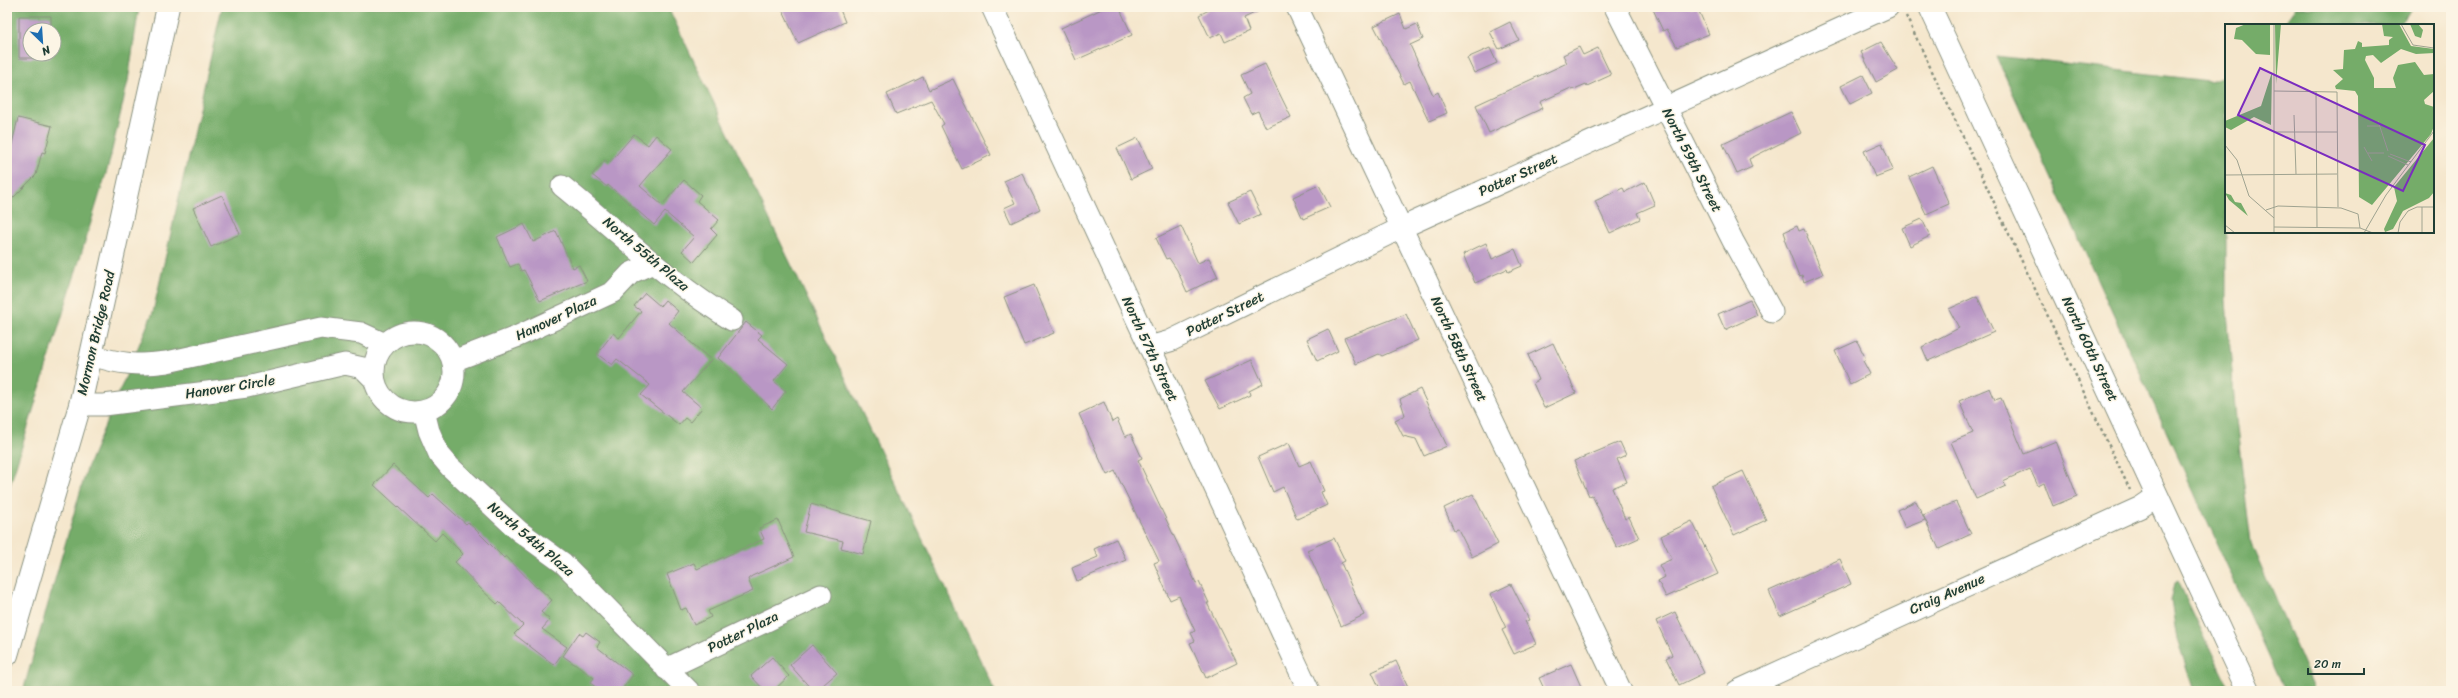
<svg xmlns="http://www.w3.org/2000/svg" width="2458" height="698" font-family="Sriracha,sans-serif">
<rect width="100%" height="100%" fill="#fcf5e5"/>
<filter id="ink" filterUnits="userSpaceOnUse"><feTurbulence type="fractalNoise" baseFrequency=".025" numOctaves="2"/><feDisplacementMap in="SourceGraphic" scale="8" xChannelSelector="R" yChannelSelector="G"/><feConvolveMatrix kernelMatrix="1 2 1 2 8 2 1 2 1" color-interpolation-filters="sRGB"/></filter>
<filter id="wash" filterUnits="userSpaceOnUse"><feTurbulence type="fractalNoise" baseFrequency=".012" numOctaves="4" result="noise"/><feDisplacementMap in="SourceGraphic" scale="16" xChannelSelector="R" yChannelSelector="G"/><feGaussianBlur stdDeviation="0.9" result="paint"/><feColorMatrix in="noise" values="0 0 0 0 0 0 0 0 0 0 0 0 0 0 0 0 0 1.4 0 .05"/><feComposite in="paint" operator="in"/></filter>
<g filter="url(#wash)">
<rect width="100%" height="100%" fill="#f5e7cd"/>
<path fill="#75ac69" stroke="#4a744e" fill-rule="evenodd" d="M7 7H139L128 81 108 167 7 495ZM30 30H54V54H30Z
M222 7H668L995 691H23L87 468 153 312Z
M2296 7H2414L2398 25H2283Z
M1996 56 2209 81 2226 75V300L2236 420 2251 543 2315 691H2284Z
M2178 581 2230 691H2195L2193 687 2177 639 2171 601 2175 583Z"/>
<g id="blocks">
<path fill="#b997c5" d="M781 7H839L845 22 798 43Z
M1106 7H1119L1132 35 1076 60 1061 28Z
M1215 7H1267L1244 18 1249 31 1225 42 1221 33 1210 38 1199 15Z
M1652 7H1697L1709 34 1677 47 1667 29 1663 31Z
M1400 14 1406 29 1417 24 1423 39 1410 45 1433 95 1438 92 1447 113 1429 121 1410 81 1404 84 1374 26Z
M19 16H51V30H30V54H50V58H19Z
M1510 22 1519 40 1499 49 1490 32Z
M1881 42 1898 70 1876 82 1861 52Z
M1579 47 1583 55 1598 48 1611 75 1587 86 1586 84 1572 90 1571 88 1540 102 1543 108 1489 133 1476 105 1567 63 1563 55Z
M1490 48 1497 63 1474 73 1467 58Z
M1265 64 1291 117 1266 128 1258 111 1251 114 1243 98 1250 94 1241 75Z
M1863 75 1872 93 1850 104 1841 86Z
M923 77 929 90 953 79 991 155 962 169 941 126 944 124 931 100 896 114 887 94Z
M1791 112 1801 133 1749 159 1752 167 1737 174 1723 144Z
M18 118 52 126 45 153 42 152 36 175 7 204V166Z
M634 134 648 145 656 135 672 149 640 186 662 205 684 180 701 195 697 201 719 220 711 229 717 235 694 262 682 251 694 237 665 212 654 225 608 185 607 187 592 175 605 160 609 163Z
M1138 138 1152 169 1131 179 1117 148Z
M1882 143 1893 170 1875 177 1864 151Z
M1932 166 1949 204 1926 214 1909 177Z
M1022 173 1040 209 1011 223 1004 208 1015 203 1004 181Z
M1645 182 1655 205 1637 213 1640 219 1610 233 1595 201 1623 188 1625 192Z
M1319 185 1330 207 1303 219 1293 197Z
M1250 192 1261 214 1239 224 1228 202Z
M222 195 240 234 211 247 193 208Z
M1922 219 1930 236 1910 246 1902 228Z
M524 224 533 242 556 231 573 268 579 265 587 281 540 301 524 270 521 271 518 264 510 267 497 237Z
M1181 226 1198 263 1209 258 1218 277 1187 292 1177 270 1169 258 1166 259 1156 238Z
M1797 226 1799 231 1804 229 1823 274 1804 282 1802 275 1799 276 1784 239 1786 238 1784 232Z
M1486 243 1492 259 1515 249 1522 266 1508 272 1507 269 1475 283 1463 254Z
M1034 285 1054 333 1024 345 1004 297Z
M645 293 660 306 665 300 678 311 669 323 711 360 683 392 702 408 690 422 685 418 679 425 641 395 650 385 617 359 612 365 597 354 613 333 619 338 641 311 634 306Z
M1977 296 1994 332 1928 361 1922 347 1959 328 1949 309Z
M1750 300 1757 315 1725 330 1718 314Z
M1406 314 1418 340 1382 356 1379 354 1356 364 1344 338Z
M746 322 762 335 758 339 788 364 774 381 786 391 772 409 718 358Z
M1328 329 1338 351 1317 361 1307 339Z
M1857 341 1866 359 1863 361 1870 374 1850 384 1835 351Z
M1553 343 1576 393 1544 408 1533 383 1539 380 1528 355Z
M1252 360 1263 384 1249 391 1250 395 1220 409 1205 381Z
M1990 388 1995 400 2001 398 2024 454 2056 441 2077 496 2053 506 2044 483 2038 486 2030 469 2003 481 2006 486 1976 499 1951 442 1973 433 1959 401Z
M1420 389 1447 446 1424 456 1416 439 1403 436 1395 420 1405 415 1400 399Z
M1104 402 1112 422 1117 419 1125 437 1131 434 1142 458 1138 460 1196 583 1199 582 1209 603H1207L1237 663 1206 678 1190 643 1195 641 1191 633 1195 631 1179 596 1170 600 1154 563 1159 561 1115 471 1107 475 1079 414Z
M1620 442 1626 455 1617 459 1627 482 1612 488 1625 519 1629 517 1639 538 1617 548 1592 495 1589 496 1574 461Z
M1289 443 1299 466 1311 461 1324 491 1321 492 1327 505 1297 519 1283 487 1273 492 1258 457Z
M393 465 429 498 433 494 466 524 468 522 504 558 506 556 537 588 538 587 552 600 541 612 550 620 542 629 567 647 554 665 514 634 523 625 499 602 497 604 483 591 455 562 463 554 442 533 435 541 374 485Z
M1743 471 1766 520 1734 535 1711 486Z
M1473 494 1498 544 1472 557 1458 529 1454 530 1444 508Z
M1916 501 1925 520 1905 528 1897 510Z
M1956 502 1971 534 1939 549 1923 515Z
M811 504 871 521 863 554 841 548 843 541 804 532Z
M778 520 794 557 752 576 748 579 753 591 708 611 711 617 694 625 686 608 681 610 667 574 694 563 697 569 764 539 759 528Z
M1692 521 1718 574 1666 597 1658 581 1665 577 1659 565 1672 559 1661 536Z
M1334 538 1345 561 1341 563 1364 615 1341 626 1307 550Z
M1116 539 1126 560 1077 581 1072 568 1098 557 1094 549Z
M1840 559 1851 584 1780 616 1769 591Z
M1511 584 1529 620 1525 621 1536 644 1514 654 1502 630 1506 628 1490 594Z
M1675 612 1704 673 1679 685 1666 658 1672 655 1656 621Z
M586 632 600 642 597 647 633 675 621 691H601L590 683 594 678 563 656 579 633 583 636Z
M812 645 837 673 816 691H813L790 665Z
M772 657 789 676 773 691H765L751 676Z
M1396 661 1410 691H1381L1372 672Z
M1571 664 1583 691H1545L1539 678Z"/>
</g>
</g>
<g filter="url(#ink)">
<use href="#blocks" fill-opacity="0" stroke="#8a9280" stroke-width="1"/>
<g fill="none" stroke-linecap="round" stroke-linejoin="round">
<defs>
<path id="street" d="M992 7 1309 691
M1297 7 1621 691
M1615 7 1733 241 1772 312
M562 186C618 231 670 283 732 320
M374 372a40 40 0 1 1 80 0a40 40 0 1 1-80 0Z
M1149 347 1170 341 1401 228 1888 7
M92 355C118 364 140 366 167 362L321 328 361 333 385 344
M453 361 516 337 613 292 631 273 653 263
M80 405H104L247 387 345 364 363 368 374 379
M424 411 429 431 439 454 450 467 519 531 563 563 689 691
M666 669 821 595
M1737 691 2141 507 2157 496"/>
<path id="secondary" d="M1930 7 2248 691
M7 655 80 405 168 7"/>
</defs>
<use href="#street" stroke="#8a9280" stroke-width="23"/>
<use href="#secondary" stroke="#8a9280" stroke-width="24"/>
<path stroke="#8a9280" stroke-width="2.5" stroke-dasharray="3 3" stroke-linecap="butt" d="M1906 16 2130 490"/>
<use href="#street" stroke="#fff" stroke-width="21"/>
<use href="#secondary" stroke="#fff" stroke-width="22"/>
</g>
</g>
<g text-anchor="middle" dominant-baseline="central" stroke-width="3" stroke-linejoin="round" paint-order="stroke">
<g font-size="14" fill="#1f3d34" stroke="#fcf5e5">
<text transform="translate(1692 160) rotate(63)">North 59th Street</text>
<text transform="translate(1518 175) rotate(-24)">Potter Street</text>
<text transform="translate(646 254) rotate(40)">North 55th Plaza</text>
<text transform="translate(1225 314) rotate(-26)">Potter Street</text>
<text transform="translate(556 318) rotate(-25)">Hanover Plaza</text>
<text transform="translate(96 333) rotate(-77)">Mormon Bridge Road</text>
<text transform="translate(1150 349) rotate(65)">North 57th Street</text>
<text transform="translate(1459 349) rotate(65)">North 58th Street</text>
<text transform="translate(2090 349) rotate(65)">North 60th Street</text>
<text transform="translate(230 387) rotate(-9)">Hanover Circle</text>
<text transform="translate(531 539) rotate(40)">North 54th Plaza</text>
<text transform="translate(1947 594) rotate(-24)">Craig Avenue</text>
<text transform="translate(743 632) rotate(-26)">Potter Plaza</text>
</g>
</g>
<g transform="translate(2225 24)">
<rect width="209" height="209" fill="#f5e7cd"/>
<path d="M21 0H45V31L31 30 17 16 9 15 11 4ZM50 0H56L51 60ZM157 0H174L186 22 209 25V29L191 30 176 25 156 39 148 31 141 32 140 36 149 54V64H171L168 54 173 41 190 38 199 51 209 50V67L199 76 200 80 209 83V102L206 110 147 181 134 173 133 72 130 67 111 65 110 62 118 55 108 46 118 45 119 26 130 25 133 17 137 19V23L164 21V16L168 13 159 12ZM185 0H193L198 6 196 14 190 12ZM47 48 46 101 29 93 6 106 0 103V97L36 82ZM209 114V168L204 174 178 187 168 205 160 208 159 205 172 177 169 163ZM0 169 6 171 10 178 16 179 23 192 4 176Z" fill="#75ac69"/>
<path fill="none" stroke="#9fa390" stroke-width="1" d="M49 0V209M176 0 188 21 209 24M49 67 112 68 113 183M91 67 92 203M69 91 71 150M153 97 163 127M142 102H155M49 108H112M0 121 12 136 24 172 49 194M139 123 147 137M143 129H159M165 130 186 138M163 132 183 141M0 151 112 150M197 183V209M41 186 53 182 116 184 133 190 135 204M0 201 10 209M49 203 135 204 148 209M139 209 161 171 209 107M173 209 175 198 183 187 192 183H209"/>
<path fill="#7b2cbf" fill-opacity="0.15" stroke="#7b2cbf" stroke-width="2" d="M35 44 200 121 178 167 13 91Z"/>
<rect width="209" height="209" fill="none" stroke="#1f3d34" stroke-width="2"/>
</g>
<rect width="2458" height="698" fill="none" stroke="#fcf5e5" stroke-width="24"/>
<g transform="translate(42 42) rotate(155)"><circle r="19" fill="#fcf5e5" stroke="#a4ab9e"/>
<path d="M0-3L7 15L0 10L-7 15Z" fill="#1f6fb2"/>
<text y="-6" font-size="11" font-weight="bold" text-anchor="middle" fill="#1f3d34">N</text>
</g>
<path d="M2308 668v6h56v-6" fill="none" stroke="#1f3d34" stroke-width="2"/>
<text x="2314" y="668" font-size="12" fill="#1f3d34" stroke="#fcf5e5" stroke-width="3" paint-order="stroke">20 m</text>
</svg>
